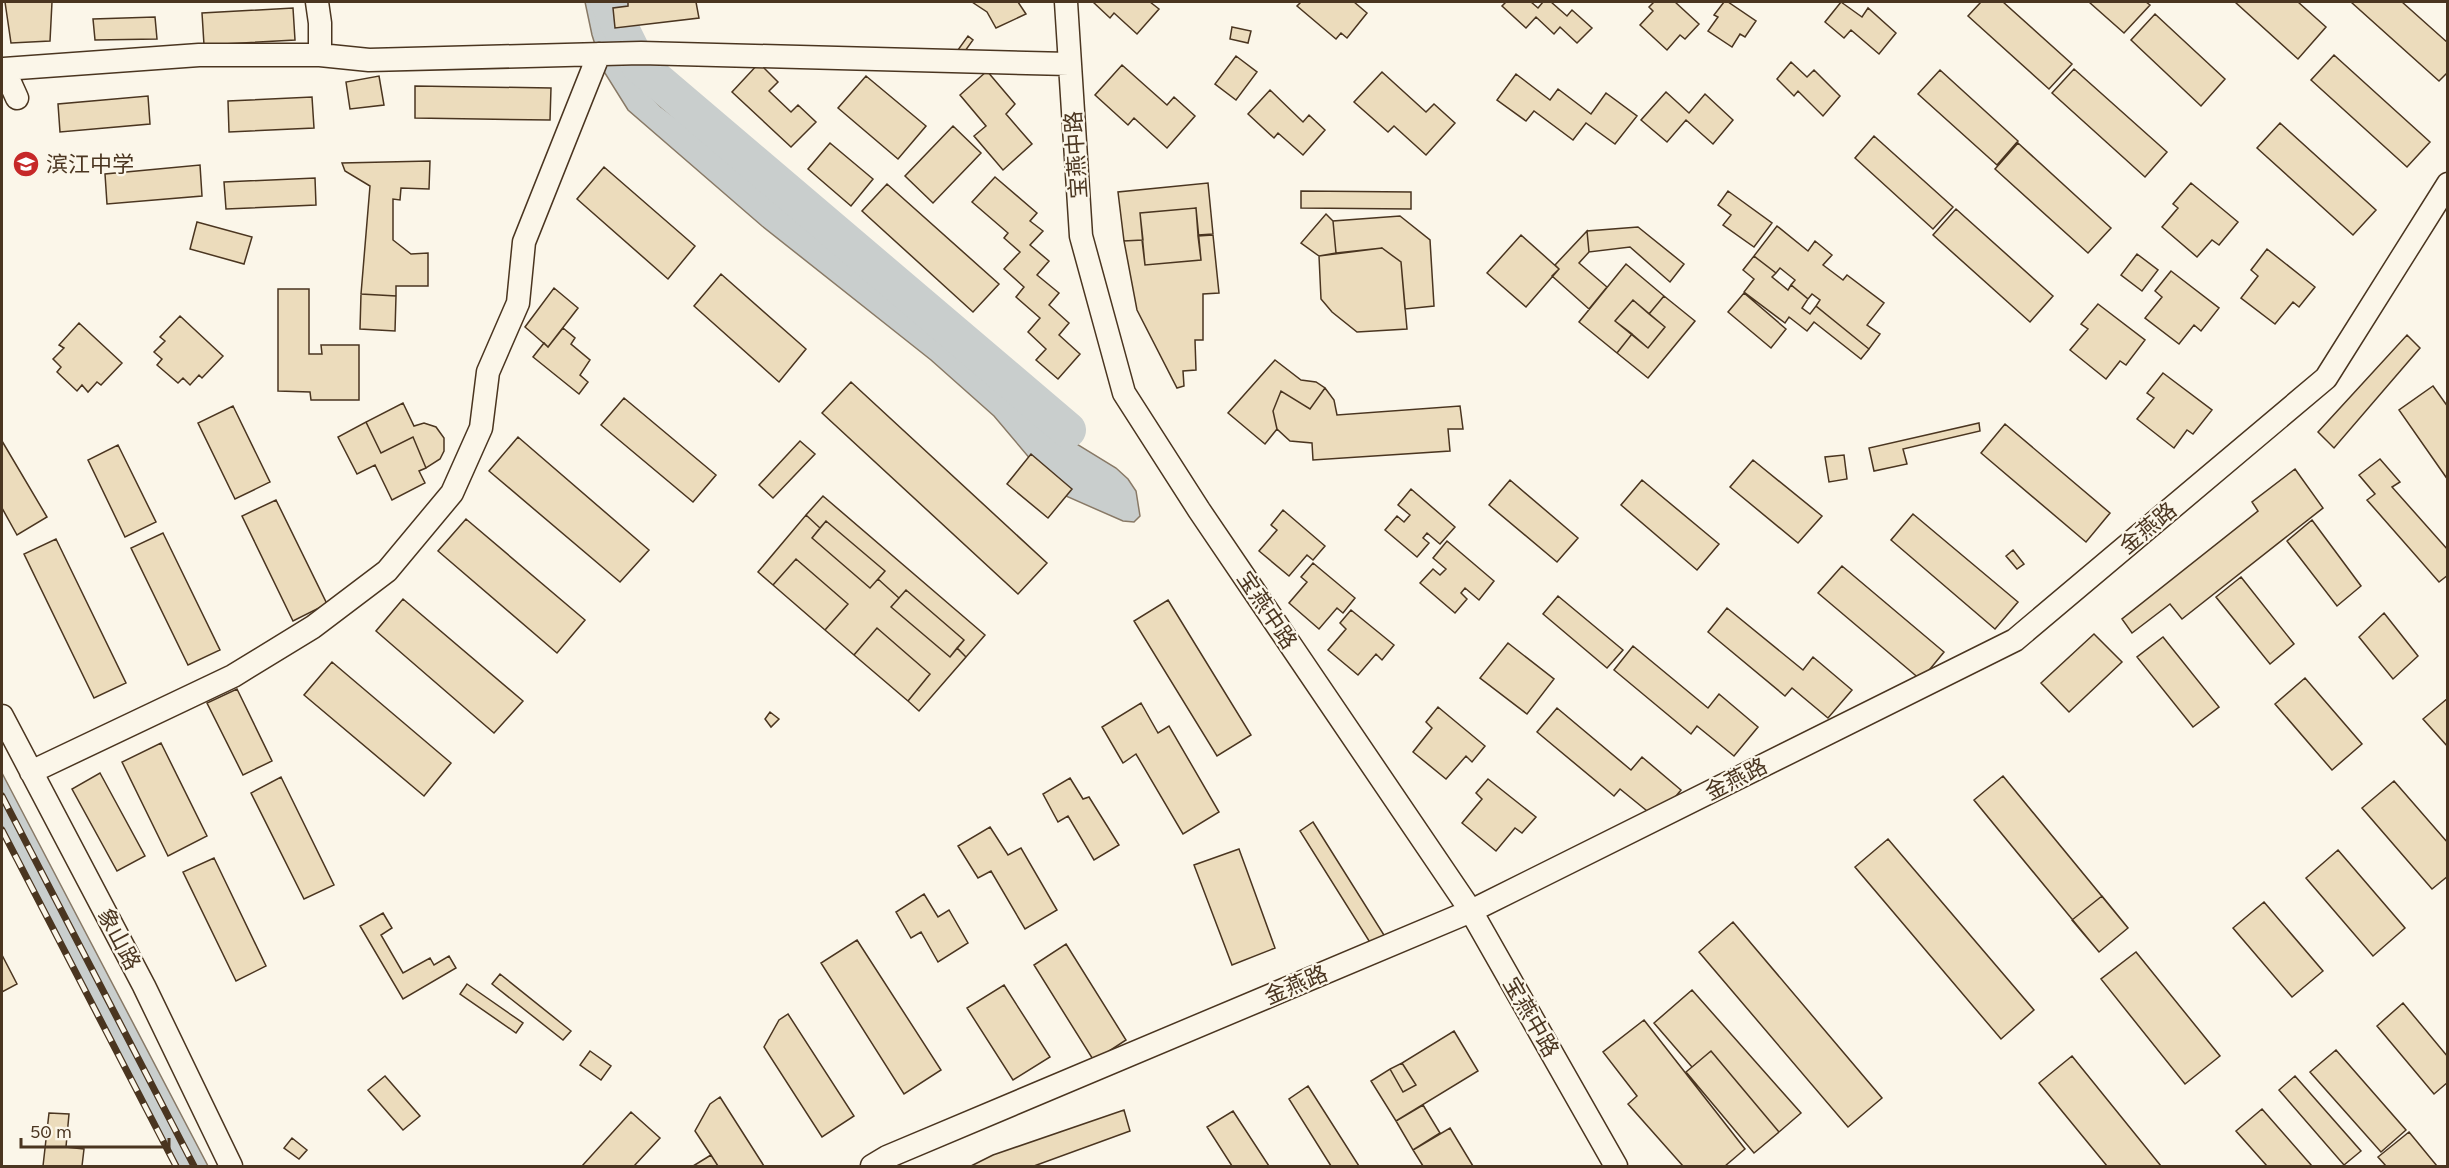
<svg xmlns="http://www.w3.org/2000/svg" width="2449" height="1168" font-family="Figtree,'Noto Sans SC',sans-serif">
<rect width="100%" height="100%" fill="#fbf6e9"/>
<path fill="#c9cecd" stroke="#887966" stroke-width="1.5" d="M585 2H612L621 49 628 65 642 88 661 107 785 200 975 362 1070 440 1116 468 1128 479 1136 491 1140 516 1134 522 1123 521 1059 493 994 416 931 360 762 226 628 110 603 70 592 35Z
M2 773 208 1166H178L2 835Z"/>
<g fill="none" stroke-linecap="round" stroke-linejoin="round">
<path stroke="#c9cecd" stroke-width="36" d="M608 2 639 65 1068 430"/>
</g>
<path fill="#ecdcbc" stroke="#4a3520" stroke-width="1.5" d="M5 2H52L50 41 11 43Z
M628 2H696L699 18 615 28 613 8 628 6Z
M972 2H1018L1026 14 996 28 987 12Z
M1093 2H1150L1159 9 1137 34 1114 13 1110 18Z
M1301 2H1354L1367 13 1347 38 1341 33 1336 39 1297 6Z
M1506 2H1531L1538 8 1543 2H1551L1567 16 1572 10 1592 28 1577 43 1560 27 1554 34 1536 17 1526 28 1502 6Z
M1654 2H1675L1699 24 1685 39 1680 35 1667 50 1640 25 1653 11 1649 7Z
M1724 2H1728L1756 21 1745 37 1740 34 1732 47 1708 31 1718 17 1714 15Z
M1841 2 1862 17 1868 8 1896 33 1879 54 1851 30 1844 38 1825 22Z
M1981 2H2003L2072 64 2049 89 1968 16Z
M2089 2H2146L2150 5 2124 33Z
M2235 2H2298L2326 27 2298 59Z
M2351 2H2402L2448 43V72L2439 81Z
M293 8 295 40 204 45 202 13Z
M2155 14 2225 79 2201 106 2131 40Z
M155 17 157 39 95 40 93 19Z
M1232 27 1251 31 1248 43 1230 39Z
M968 36 973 40 960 58 955 54Z
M2334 55 2430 142 2407 167 2311 80Z
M1236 56 1257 72 1236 100 1215 84Z
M1791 62 1807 77 1814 70 1840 96 1823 116 1798 91 1794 96 1777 79Z
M759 63 778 82 769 91 791 112 798 105 816 122 791 147 732 92Z
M1122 65 1167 105 1174 97 1195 116 1167 148 1134 118 1128 125 1095 95Z
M2074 69 2167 152 2145 177 2052 93Z
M1940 70 2018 141 1997 165 1918 94Z
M987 71 1015 104 1006 114 1032 144 1003 170 974 136 986 126 960 95Z
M1382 72 1426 112 1434 104 1455 123 1426 155 1394 126 1388 132 1354 102Z
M1516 74 1550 100 1558 89 1591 114 1606 93 1637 116 1615 144 1586 123 1573 140 1534 111 1526 121 1497 100Z
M379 76 384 105 350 109 346 82Z
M866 76 926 126 898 159 838 108Z
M415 86 551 88 550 120 415 118Z
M1270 90 1303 122 1309 115 1325 130 1303 155 1278 133 1274 138 1248 114Z
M1666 92 1689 113 1705 94 1733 120 1713 144 1686 120 1667 142 1641 120Z
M148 96 150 124 60 132 58 104Z
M312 97 314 128 229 132 228 101Z
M2280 123 2376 210 2353 235 2257 148Z
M953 126 981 153 933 203 905 176Z
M1874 136 1953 207 1933 229 1855 158Z
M830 143 873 179 851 206 808 169Z
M2018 143 2111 228 2088 253 1995 169Z
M430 161 429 189 401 188 400 200 393 199V240L411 254 428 253V286H396V296L361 294 370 186 345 171 342 163Z
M200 165 202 196 107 204 105 174Z
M604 167 695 246 668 279 577 199Z
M995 177 1037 213 1030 221 1043 231 1030 245 1049 261 1037 275 1059 293 1049 305 1069 323 1059 335 1080 354 1058 379 1036 360 1046 349 1028 332 1040 318 1016 297 1024 287 1004 269 1020 252 1004 238 1008 233 972 202Z
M315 178 316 205 226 209 224 182Z
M1208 183 1213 234 1198 235 1196 208 1140 213 1143 240 1124 241 1118 192Z
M2191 183 2238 222 2219 245 2212 240 2197 257 2162 227 2178 208 2173 204Z
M887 184 999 284 973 312 862 211Z
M1301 191 1411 192V209L1301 208Z
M1728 191 1772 223 1754 247 1723 225 1731 215 1718 205Z
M1196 208 1201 260 1145 265 1140 213Z
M1956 209 2053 296 2030 322 1933 235Z
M1326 214 1333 221 1336 253 1319 256 1301 243Z
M1400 216 1430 240 1434 306 1405 309 1401 262 1382 248 1336 253 1333 221Z
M197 222 252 237 244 264 190 249Z
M1777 226 1808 251 1815 241 1832 255 1823 265 1843 280 1847 275 1884 303 1867 325 1880 334 1869 349 1816 306 1820 300 1812 294 1808 299 1791 285 1795 280 1780 268 1776 273 1754 256Z
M1638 227 1684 264 1670 282 1630 247 1589 252 1587 231Z
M1587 231 1589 252 1579 263 1607 287 1589 309 1552 276 1559 269 1555 265Z
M1213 235 1219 293 1203 294V340H1195L1196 370 1183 371 1184 386 1177 388 1137 310 1124 241 1142 240 1145 265 1201 260 1198 236Z
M1521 235 1559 269 1526 307 1487 273Z
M1382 248 1401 262 1407 329 1357 332 1332 312 1321 299 1319 256Z
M2267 249 2315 287 2299 307 2293 302 2275 324 2241 298 2258 276 2251 270Z
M2137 254 2158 270 2142 291 2121 275Z
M1754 256 1776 273 1772 277 1788 290 1791 285 1808 299 1802 308 1810 314 1816 306 1869 349 1861 359 1814 322 1807 331 1789 317 1785 323 1744 292 1754 279 1743 270Z
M1626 264 1664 296 1649 314 1633 300 1615 321 1632 334 1617 353 1579 322Z
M2171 271 2219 308 2201 331 2194 325 2179 344 2145 318 2162 297 2155 291Z
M721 274 806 349 779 382 694 306Z
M554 288 578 308 548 347 525 327Z
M278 289H309V354H322L321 345H359V400H311L310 392 278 391Z
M1744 293 1786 329 1771 348 1728 312Z
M361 294 396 296 395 331 360 329Z
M1664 296 1695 321 1648 378 1617 353 1632 334 1648 348 1665 327 1649 314Z
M1633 300 1665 327 1648 348 1615 321Z
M2098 304 2145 340 2126 365 2120 361 2106 379 2070 350 2088 329 2081 324Z
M180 316 223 356 202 378 199 375 190 385 183 378 178 383 157 365 162 359 154 352 165 341 160 337Z
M79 323 122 363 101 385 97 382 88 392 82 385 77 391 57 372 61 367 53 359 64 348 59 345Z
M563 328 575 338 571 344 590 360 580 375 588 382 579 394 533 357 544 343 548 347Z
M2407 335 2420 348 2334 448 2318 432Z
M1275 360 1301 380 1316 382 1325 388 1310 409 1281 391 1273 411 1277 429 1265 444 1228 413Z
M2163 373 2212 410 2193 434 2187 430 2174 448 2137 419 2154 398 2147 393Z
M851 382 1047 563 1018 594 822 413Z
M2433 386 2448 407V480L2399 410Z
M1325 388 1334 400 1337 415 1460 406 1463 429H1448L1450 451 1313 460 1312 443 1290 441 1277 429 1273 411 1281 391 1310 409Z
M624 398 716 475 693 502 601 425Z
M403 403 414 426 424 423 436 427 444 438V451L440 459 426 468 413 437 381 453 366 422Z
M233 406 270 482 235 499 198 423Z
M366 422 381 453 413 437 426 468 419 471 425 483 392 500 375 465 357 474 338 437Z
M1979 423 1980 431 1903 449 1907 464 1874 471 1869 448Z
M2005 424 2110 513 2086 542 1981 453Z
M518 437 649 550 620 582 489 471Z
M2 441 47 517 17 535 2 508Z
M800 441 815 454 773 498 759 485Z
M118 445 156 522 125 537 88 460Z
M1031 454 1072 489 1048 518 1007 484Z
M1844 455 1847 479 1829 482 1825 457Z
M2380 459 2400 482 2392 487 2448 550V575L2439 582 2367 500 2375 494 2359 475Z
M1753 460 1822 516 1798 543 1730 487Z
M2295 469 2323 508 2182 619 2170 604 2132 633 2122 619 2258 511 2252 502Z
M1510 480 1578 538 1557 562 1489 505Z
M1642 480 1719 544 1697 570 1621 505Z
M1411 489 1455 527 1440 544 1427 533 1423 538 1429 543 1417 557 1385 530 1397 516 1404 522 1410 515 1398 505Z
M823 496 985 635 966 657 957 648 964 640 906 590 899 598 878 579 885 571 826 521 820 528 806 515Z
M276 500 327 604 293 621 242 516Z
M1283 510 1325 546 1313 560 1307 555 1289 576 1259 551 1277 530 1271 525Z
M1913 514 2018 602 1995 629 1891 540Z
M806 515 820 528 812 538 870 588 878 579 899 598 891 607 950 657 957 648 966 657 919 711 908 701 930 674 877 628 854 655 825 630 848 604 796 559 773 585 758 572Z
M466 519 585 620 557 653 438 551Z
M2312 520 2361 586 2337 606 2287 541Z
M826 521 885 571 870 588 812 538Z
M163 533 220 650 188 665 131 548Z
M56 539 126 683 94 698 24 554Z
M1447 541 1494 581 1479 600 1465 588 1461 593 1467 599 1455 613 1420 583 1433 569 1440 575 1446 569 1433 558Z
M2013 550 2024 564 2017 569 2006 556Z
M796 559 848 604 825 630 773 585Z
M1313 563 1355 598 1343 613 1337 608 1319 629 1289 603 1307 582 1301 577Z
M1842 566 1944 652 1921 680 1818 593Z
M2241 577 2294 644 2270 664 2216 597Z
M906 590 964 640 950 657 891 607Z
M1558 596 1623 650 1607 668 1543 614Z
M403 599 523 701 494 733 376 631Z
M1168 600 1251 735 1217 756 1134 621Z
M1727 608 1803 670 1813 657 1852 690 1828 718 1792 688 1785 696 1708 632Z
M1351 610 1394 645 1382 660 1376 654 1358 675 1328 650 1346 629 1340 623Z
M2384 613 2418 656 2393 679 2359 637Z
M877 628 930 674 908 701 854 655Z
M2094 634 2122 662 2069 712 2041 683Z
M2163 637 2219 707 2193 727 2137 657Z
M1508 643 1554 679 1527 714 1480 678Z
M1633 646 1708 708 1719 694 1758 727 1734 756 1697 726 1691 734 1614 670Z
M332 662 451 763 424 796 304 695Z
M2305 678 2362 744 2332 770 2275 704Z
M237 689 272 761 243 775 207 703Z
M2448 698V747L2423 719Z
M1141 703 1158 733 1169 726 1219 812 1183 834 1136 754 1123 763 1102 727Z
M1438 707 1485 746 1472 762 1466 756 1446 779 1413 752 1432 728 1426 722Z
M1557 708 1631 770 1642 757 1681 790 1657 819 1620 789 1614 796 1537 732Z
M770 712 779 719 771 727 765 719Z
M161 743 207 836 168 856 122 762Z
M100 773 145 856 117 871 72 789Z
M2003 776 2128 928 2099 952 1974 800Z
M281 777 334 885 304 899 251 793Z
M1070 778 1083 799 1089 797 1119 845 1094 860 1068 816 1058 822 1043 794Z
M1488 779 1536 817 1522 833 1515 828 1496 851 1462 823 1482 799 1476 793Z
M2394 781 2448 843V876L2432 889 2362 808Z
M1313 822 1389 943 1376 952 1300 831Z
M990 827 1008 855 1021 848 1057 910 1025 929 991 871 978 878 958 846Z
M1888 839 2034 1010 2001 1039 1855 867Z
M1239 849 1275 948 1232 965 1194 865Z
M2338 850 2405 928 2373 956 2306 878Z
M214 858 266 966 236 981 183 872Z
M924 894 938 917 949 910 968 943 938 962 921 932 911 938 896 912Z
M2102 896 2128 928 2099 952 2072 920Z
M2264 902 2323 971 2292 997 2233 928Z
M383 913 392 928 381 935 403 973 430 958 434 965 449 956 456 968 403 999 360 926Z
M1733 922 1882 1098 1848 1127 1699 952Z
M857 940 941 1070 904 1094 821 963Z
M1066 944 1126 1040 1094 1061 1034 965Z
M2136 952 2220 1056 2185 1084 2101 979Z
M2 955 17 984 2 992Z
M500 974 571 1031 563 1040 492 984Z
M467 984 523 1023 516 1033 460 994Z
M1004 985 1050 1057 1013 1080 967 1008Z
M1692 990 1801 1113 1779 1132 1711 1051 1692 1067 1654 1023Z
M2403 1003 2448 1057V1082L2434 1094 2377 1026Z
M788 1014 854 1116 822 1137 764 1047 779 1020Z
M1644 1020 1745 1149 1725 1166H1683L1628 1104 1637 1096 1603 1052Z
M1454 1031 1478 1071 1396 1121 1371 1081 1390 1069 1403 1092 1416 1085 1402 1063Z
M2336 1050 2406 1130 2381 1152 2310 1072Z
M590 1051 611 1066 601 1080 580 1065Z
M1711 1051 1779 1132 1754 1153 1686 1072Z
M2072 1056 2161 1166H2107L2039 1083Z
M1402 1063 1416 1085 1403 1092 1390 1069Z
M385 1076 420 1116 403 1130 368 1090Z
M2295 1076 2361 1151 2344 1165 2279 1090Z
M1308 1086 1359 1166H1331L1289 1099Z
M720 1097 764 1166H718L695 1131 710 1104Z
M720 1097 764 1166H693L711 1155 695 1131 710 1104Z
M1423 1105 1440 1133 1413 1150 1396 1121Z
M2262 1109 2312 1166H2267L2236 1131Z
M1124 1110 1130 1131 1034 1166H971L993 1155Z
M1233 1111 1269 1166H1232L1207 1127Z
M631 1112 660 1138 634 1166H582Z
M49 1113 69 1114 66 1147 84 1149 82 1166H43Z
M1450 1128 1473 1166H1423L1413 1150Z
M2409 1132 2437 1166H2386L2378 1157Z
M292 1138 307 1150 299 1159 284 1148Z
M711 1155 718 1166H693Z"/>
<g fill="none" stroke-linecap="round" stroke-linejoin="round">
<defs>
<path id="minor" d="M317 2 320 23V55
M1066 2 1081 236 1124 393 1199 510 1471 911 1616 1166
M17 98 4 69 199 55H320L369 60 641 53 1069 64
M2 716 144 986 231 1166
M31 772 233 676 313 627 387 571 452 493 481 428 488 372 518 303 524 242 599 54
M872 1166 887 1157 1471 911 2015 640 2326 378 2448 184"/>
</defs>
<use href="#minor" stroke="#4a3520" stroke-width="25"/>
<use href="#minor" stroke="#fbf6e9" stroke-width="22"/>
<defs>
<path id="rail" d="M2 796 194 1166
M2 830 176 1166"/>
</defs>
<use href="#rail" stroke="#4a3520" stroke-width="7"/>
<use href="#rail" stroke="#fbf6e9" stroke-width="4.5" stroke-dasharray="14" stroke-linecap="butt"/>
</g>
<defs>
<symbol id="school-disc" viewBox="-11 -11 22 22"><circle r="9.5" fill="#c62828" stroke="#fbf6e9"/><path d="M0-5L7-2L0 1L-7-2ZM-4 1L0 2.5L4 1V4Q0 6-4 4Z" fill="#fff"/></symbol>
</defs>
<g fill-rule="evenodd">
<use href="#school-disc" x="11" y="149" width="30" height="30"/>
</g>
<g text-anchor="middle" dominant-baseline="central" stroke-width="4.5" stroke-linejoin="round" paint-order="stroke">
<g font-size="22" fill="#4a3520" stroke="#fbf6e9">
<text transform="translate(1076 155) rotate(-94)">宝燕中路</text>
<text transform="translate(2148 528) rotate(-40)">金燕路</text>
<text transform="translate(1267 610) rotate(56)">宝燕中路</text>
<text transform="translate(1736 779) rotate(-27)">金燕路</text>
<text transform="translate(119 939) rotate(62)">象山路</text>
<text transform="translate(1296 985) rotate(-23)">金燕路</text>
<text transform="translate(1531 1017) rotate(60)">宝燕中路</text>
</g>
<g font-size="22" fill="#4a3520" stroke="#fbf6e9" text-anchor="start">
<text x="46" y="164">滨江中学</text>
</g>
</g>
<rect width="2449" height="1168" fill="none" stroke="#4a3520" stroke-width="6"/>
<path d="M21 1138v9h148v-9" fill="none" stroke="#4a3520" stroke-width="3"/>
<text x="30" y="1138" font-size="18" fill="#4a3520" stroke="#fbf6e9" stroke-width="4.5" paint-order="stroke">50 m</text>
</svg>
